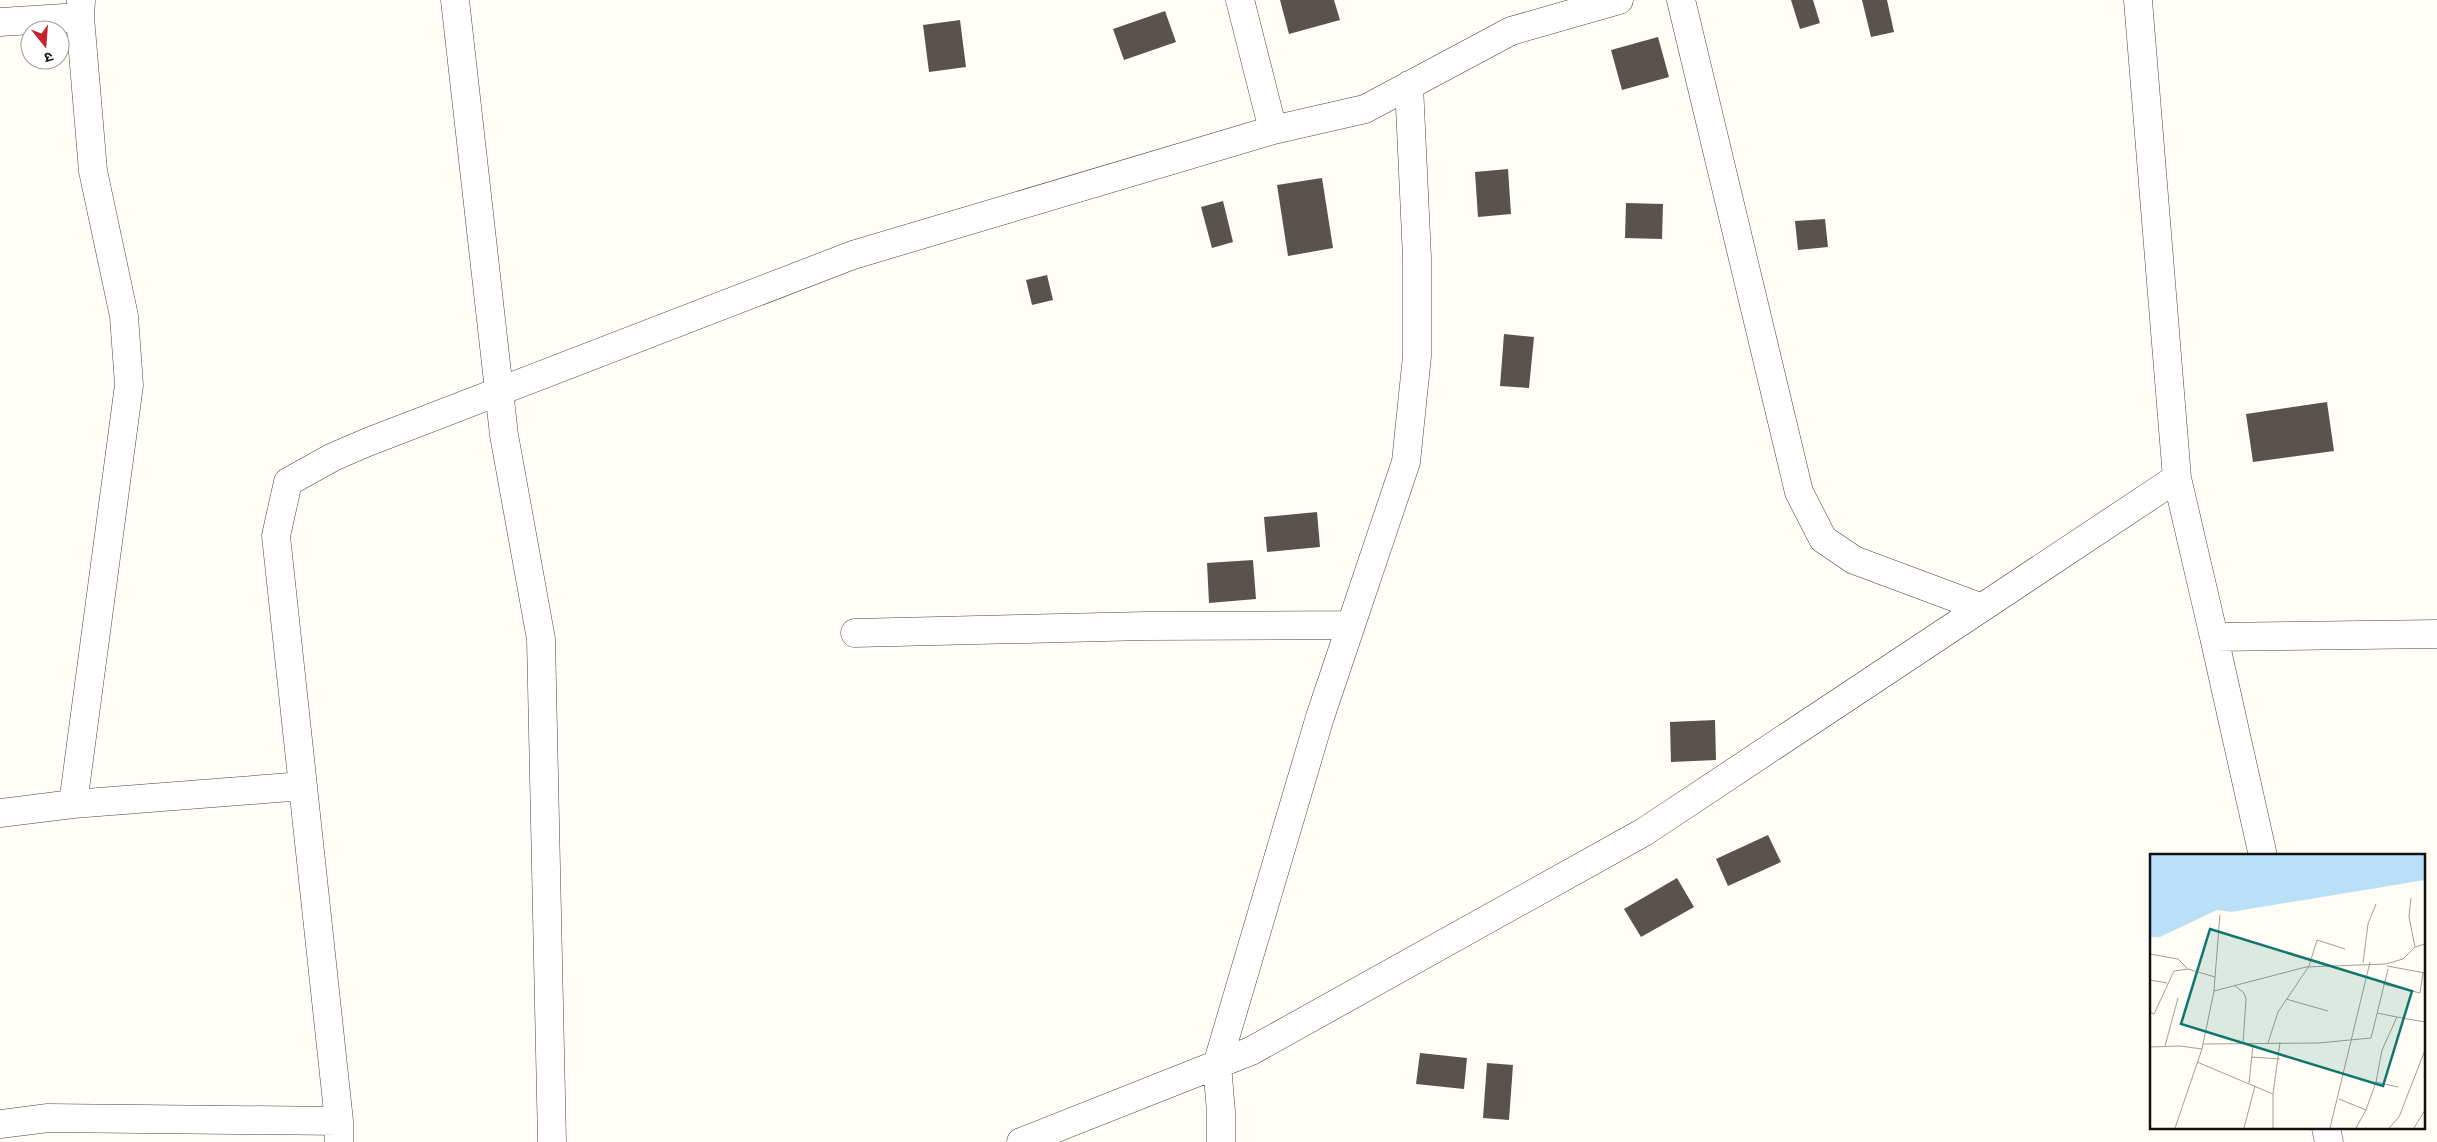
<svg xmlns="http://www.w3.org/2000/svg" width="2437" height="1142" font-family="'Times New Roman','Noto Sans Devanagari',serif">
<rect width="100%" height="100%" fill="#fffdf5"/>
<path fill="#5a524d" d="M1280 0H1334L1340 20 1289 34Z
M1791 0H1813L1820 23 1800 29Z
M1862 0H1887L1894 32 1871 37Z
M1165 11 1176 42 1124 60 1113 29Z
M960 20 966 67 929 72 923 25Z
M1658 37 1669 77 1622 90 1611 50Z
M1508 169 1511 214 1478 217 1475 172Z
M1322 178 1333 248 1288 256 1277 185Z
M1223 201 1233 242 1212 248 1201 207Z
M1626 203 1663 204 1662 239 1625 238Z
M1825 219 1828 247 1798 250 1795 221Z
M1047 275 1053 300 1032 305 1026 280Z
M1504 334 1534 337 1529 388 1500 386Z
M2327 402 2334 451 2253 462 2246 414Z
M1317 512 1320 547 1267 552 1264 517Z
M1253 560 1256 599 1209 603 1207 563Z
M1715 720 1716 760 1671 762 1670 722Z
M1768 835 1781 862 1728 886 1716 859Z
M1677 878 1694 907 1641 937 1624 909Z
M1420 1053 1467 1058 1464 1089 1416 1084Z
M1487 1063 1513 1065 1509 1120 1483 1118Z"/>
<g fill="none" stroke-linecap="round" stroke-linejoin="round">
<defs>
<path id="minor" d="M455 0 504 435 541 639 552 1142
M1240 0 1273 130
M1681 0 1799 492 1823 539 1854 560 1980 607
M0 22 80 17
M2177 478 2214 637 2437 634
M855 633 1146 626 1351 625
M2214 637 2263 856
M73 804 303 786
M0 813 73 804 129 385 124 316 93 171 80 17 81 0
M0 1124 48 1118 339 1121
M2326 1128 2329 1142
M339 1142V1121L276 536 288 482 333 457 368 442 853 255 1273 130 1365 109 1511 31 1619 0
M1021 1142 1251 1051 1644 832 2177 478 2138 0
M1221 1142V1112L1217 1065 1320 717 1406 462 1417 356V258L1409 85"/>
</defs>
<use href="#minor" stroke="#444" stroke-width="29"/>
<use href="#minor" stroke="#fff" stroke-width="28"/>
</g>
<g transform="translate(2150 854)">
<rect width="275" height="275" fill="#fffdf5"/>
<path d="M0 1H275V26L81 58 67 56 10 83H0Z" fill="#b9e0f7"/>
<path fill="none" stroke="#a09f9a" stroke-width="1" d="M261 44 259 63 265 93M0 100 28 105 38 115M213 109 218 70 226 50M237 112 275 119M65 123 70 61M0 126 17 129M233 130 270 139 273 119M84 131 94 139 96 145 93 190M136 145 178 157M0 158 4 160 24 117 38 115 65 123 64 137M227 159 247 163M118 189 128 158 159 112 167 86 195 95M53 190 168 189 221 184 238 115M15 192 28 144M0 193 30 192 52 195M101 203 130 205M47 208 123 240M226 228 248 233M99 229 103 191M189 245 216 256 206 274M216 256 226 228 232 196 247 163 275 168M25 274 52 195 64 137 156 113 236 110 253 105 265 93 275 90M94 274 105 232M123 274V240L130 188M180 274 220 108M239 274 249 263 275 196M264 274 275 256"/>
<path fill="#0f766e" fill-opacity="0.15" stroke="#0f766e" stroke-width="2.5" d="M60 75 262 137 233 232 31 170Z"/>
<rect width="275" height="275" fill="none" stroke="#111" stroke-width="2.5"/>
</g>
<g transform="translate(45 45) rotate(163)"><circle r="24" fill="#ffffff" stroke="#a0a0a0"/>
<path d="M0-4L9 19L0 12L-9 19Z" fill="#c4262e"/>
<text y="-8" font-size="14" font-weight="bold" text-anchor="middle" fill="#111111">उ</text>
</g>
</svg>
